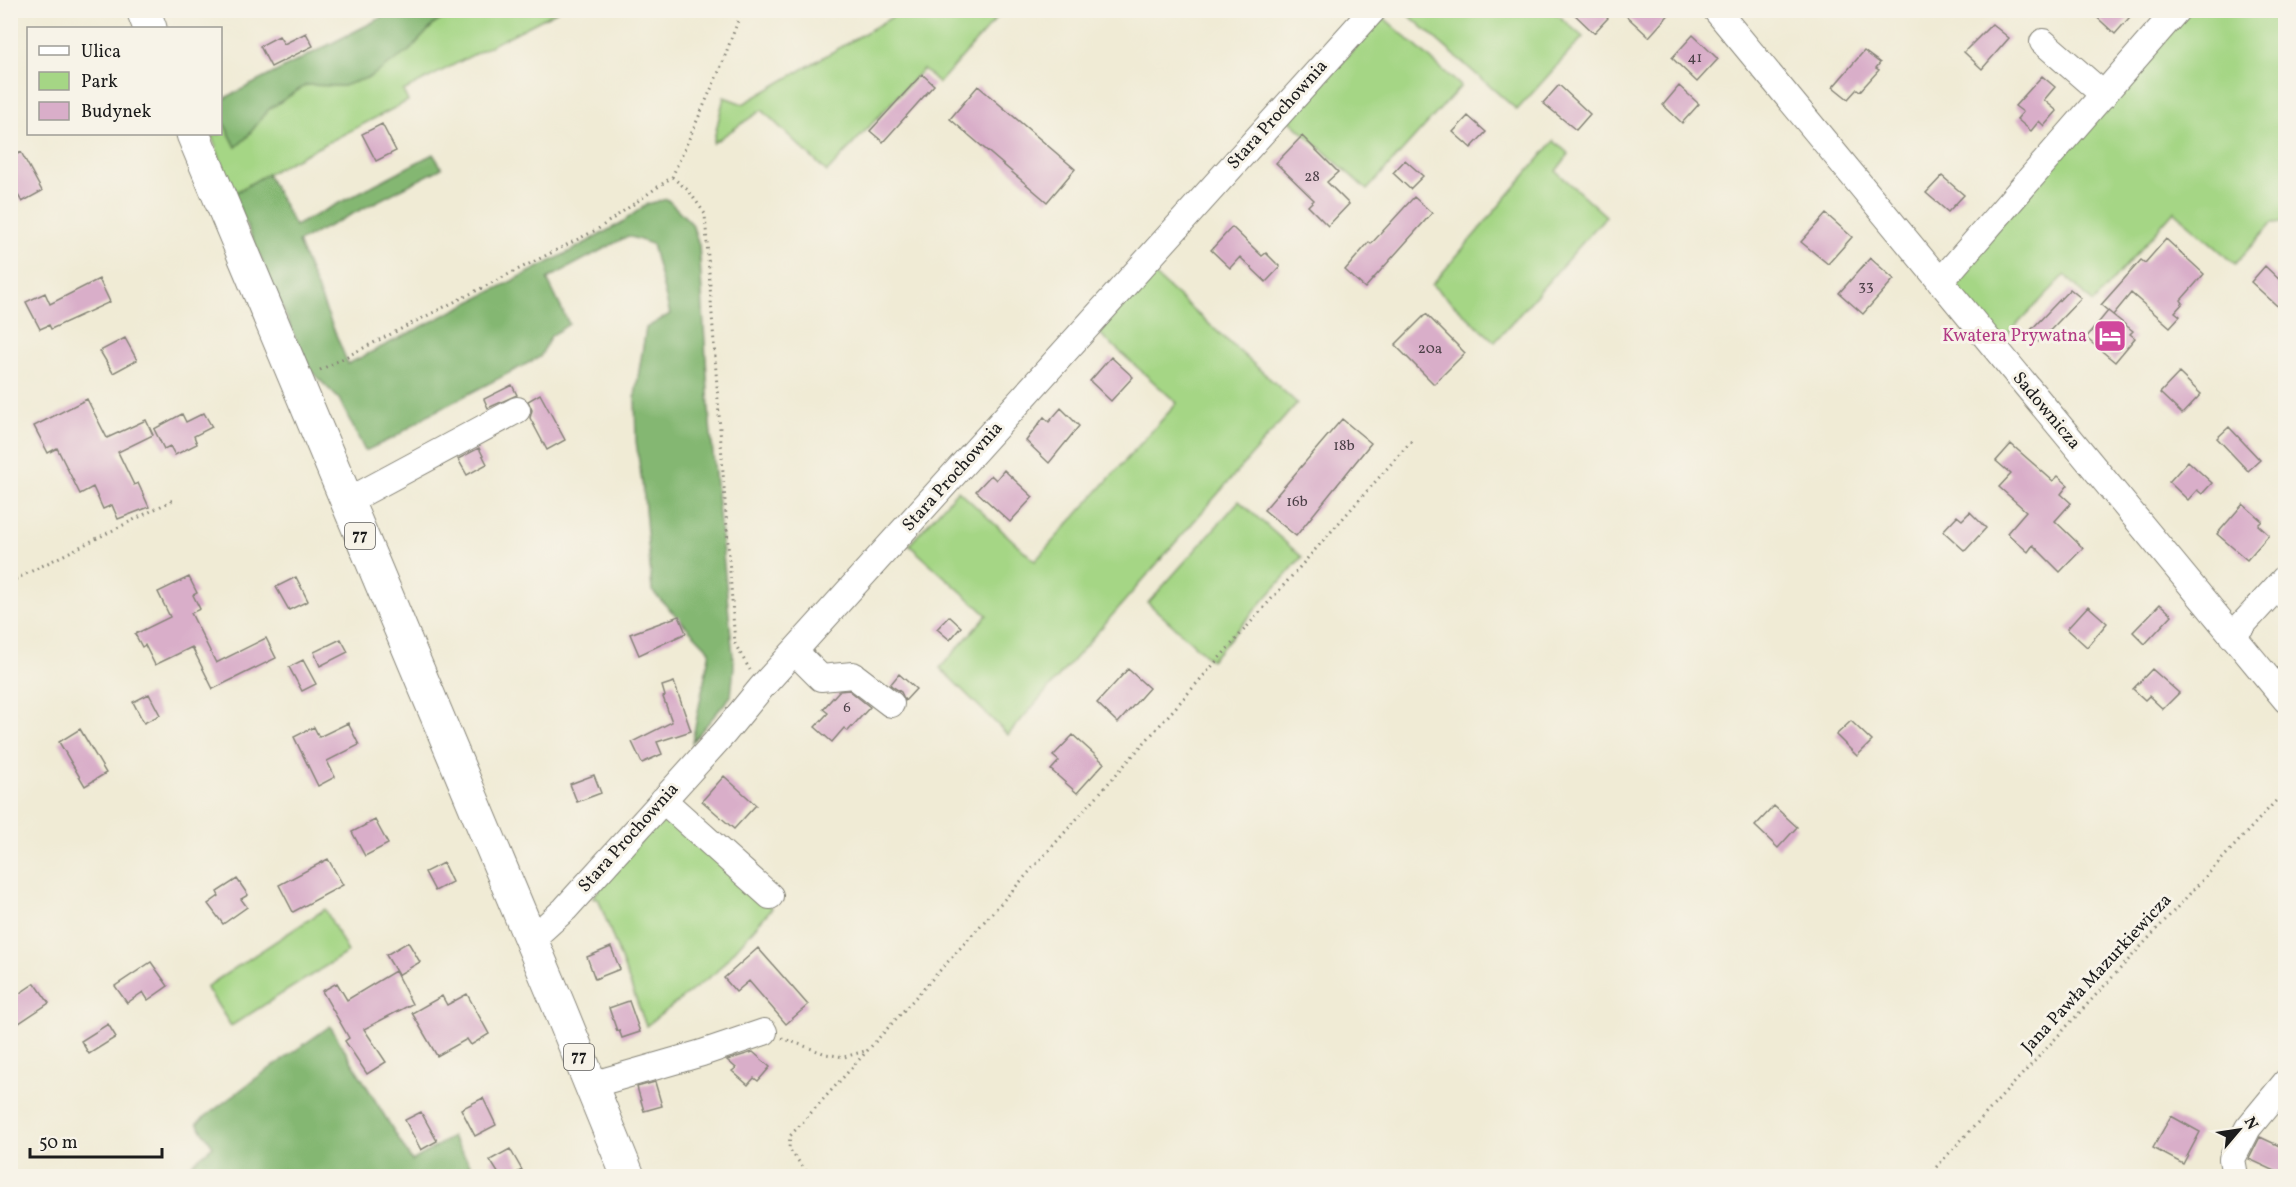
<svg xmlns="http://www.w3.org/2000/svg" width="2296" height="1187" font-family="Vollkorn,serif">
<rect width="100%" height="100%" fill="#f7f3e8"/>
<filter id="ink" filterUnits="userSpaceOnUse"><feTurbulence type="fractalNoise" baseFrequency=".0167" numOctaves="2"/><feDisplacementMap in="SourceGraphic" scale="12" xChannelSelector="R" yChannelSelector="G"/><feConvolveMatrix kernelMatrix="1 2 1 2 8 2 1 2 1" color-interpolation-filters="sRGB"/></filter>
<filter id="wash" filterUnits="userSpaceOnUse"><feTurbulence type="fractalNoise" baseFrequency=".008" numOctaves="4" result="noise"/><feDisplacementMap in="SourceGraphic" scale="24" xChannelSelector="R" yChannelSelector="G"/><feGaussianBlur stdDeviation="1.35" result="paint"/><feColorMatrix in="noise" values="0 0 0 0 0 0 0 0 0 0 0 0 0 0 0 0 0 1.4 0 .05"/><feComposite in="paint" operator="in"/></filter>
<g filter="url(#wash)">
<rect width="100%" height="100%" fill="#f0ebd5"/>
<path fill="#a5d685" stroke="#607950" stroke-width="1.5" d="M904 10 1003 11 939 83 923 69 827 172 762 110 713 143 724 97 743 104Z
M455 11H558L403 91 408 101 267 174 233 194 211 134H220L221 117 236 147 246 138 269 109 306 85 343 86 409 51 434 24Z
M1404 11H1553L1583 37 1517 110Z
M2186 11H2285V222L2272 223 2235 264 2174 211 2093 303 2065 275 2000 342 1952 280Z
M1383 17 1461 86 1367 190 1289 120Z
M1554 141 1569 154 1556 171 1606 216 1495 342 1432 285Z
M1151 272 1297 403 1008 735 940 668 987 615 909 545 958 490 1035 561 1177 403 1099 333Z
M1239 501 1302 557 1211 660 1148 603Z
M665 812 772 908 716 972 646 1026 598 898H592Z
M325 909 348 952 231 1026 206 987Z"/>
<path fill="#84b772" stroke="#506a47" stroke-width="1.5" d="M390 11H455L434 24 409 51 370 77 343 86 306 85 269 109 246 138 236 147 221 117V100L377 20Z
M433 154 442 168 298 242 348 364 571 251 621 223 647 204 667 199 692 224 699 245 710 424 734 666 731 696 692 742 710 651 652 591 644 497 636 441 635 396 646 328 670 314 652 244 628 236 547 279 569 324 551 336 540 357 428 415 395 437 365 451 339 399 309 369 233 194 267 174 295 226Z
M330 1026 412 1161 452 1137 478 1176H184L181 1172 213 1146 197 1123 255 1079Z"/>
<g id="blocks">
<path fill="#d9aec9" d="M1570 10H1601L1608 18 1594 33Z
M1620 10H1673L1649 37Z
M2089 10H2136L2115 34Z
M1992 24 2009 38 1982 69 1964 52Z
M306 33 313 46 271 67 260 46 279 36 284 44Z
M1693 35 1718 59 1697 82 1672 58Z
M1864 51 1880 63 1876 68 1879 70 1860 91 1857 89 1848 99 1833 87Z
M922 74 934 85 883 142 870 131Z
M2042 76 2055 87 2044 100 2057 111 2044 126 2039 121 2031 131 2017 119 2023 112 2015 106Z
M1559 85 1590 114 1576 130 1543 103Z
M978 86 1075 169 1047 202 950 119Z
M1679 86 1699 104 1682 123 1663 105Z
M1468 116 1486 132 1471 148 1453 132Z
M382 124 396 151 376 161 362 134Z
M1302 136 1338 172 1327 182 1349 204 1328 226 1308 206 1314 200 1276 163Z
M21 152 42 191 22 202 10 181V158Z
M1405 160 1423 176 1410 189 1393 173Z
M1942 176 1964 195 1948 212 1926 193Z
M1414 197 1432 213 1365 288 1345 270 1369 242 1371 244Z
M1826 214 1852 237 1828 264 1801 242Z
M1232 227 1262 256 1266 253 1280 267 1266 282 1240 257 1230 268 1211 250Z
M2166 239 2204 274 2181 300 2183 303 2175 312 2180 316 2170 327 2131 293 2113 315 2101 305 2141 260 2145 263Z
M1870 258 1894 279 1863 314 1839 293Z
M2265 266 2286 286V314L2251 282Z
M99 279 110 302 51 329 49 325 40 329 26 302 45 293 50 304Z
M2070 289 2081 298 2039 342 2029 332Z
M2108 311 2133 331 2130 334 2135 338 2115 362 2086 338Z
M1426 314 1465 353 1434 384 1395 345Z
M125 338 137 360 113 373 100 351Z
M1111 357 1133 377 1111 401 1090 381Z
M2179 373 2201 394 2182 414 2160 393Z
M512 385 517 395 488 408 484 399Z
M540 394 565 440 547 450 530 418 532 410 528 401Z
M87 399 107 438 146 420 153 435 118 452 134 485 138 483 149 507 118 519 112 505 103 509 93 487 80 494 57 448 48 453 34 426Z
M1061 408 1079 426 1049 463 1026 441 1044 417 1049 422Z
M204 413 212 427 194 436 197 444 175 455 170 446 164 449 154 429 182 414 186 422Z
M1342 419 1371 443 1296 536 1264 510Z
M2229 427 2260 460 2248 471 2217 438Z
M2011 444 2053 481 2058 476 2068 485 2061 494 2071 503 2055 521 2083 548 2060 572 2033 545 2028 552 2007 533 2026 511 1999 487 2011 474 1996 461Z
M479 448 487 464 467 475 458 459Z
M2188 461 2212 483 2202 494 2197 490 2188 500 2169 482Z
M1004 470 1033 497 1010 522 976 491 991 475 996 480Z
M2243 504 2262 521 2258 525 2269 535 2247 560 2217 534Z
M1970 512 1986 528 1965 551 1943 531 1957 516 1962 520Z
M189 577 197 593 193 595 200 609 191 613 216 663 266 638 276 658 213 689 192 647 155 665 145 645 142 647 135 634 170 617 158 592Z
M296 577 308 601 289 610 276 587Z
M2160 604 2172 615 2145 644 2133 632Z
M2088 606 2107 623 2087 647 2067 629Z
M679 616 686 633 639 655 630 634Z
M949 616 961 627 950 640 937 629Z
M341 639 348 652 320 666 314 652Z
M303 660 316 684 302 691 289 667Z
M1128 669 1149 688 1118 723 1097 703Z
M2152 669 2179 693 2163 709 2149 696 2145 700 2133 689Z
M899 674 916 689 905 701 901 692 890 685Z
M674 682 691 731 657 742 662 754 642 763 632 742 672 722 663 697 665 696 662 686Z
M849 690 870 707 848 731 844 728 832 742 815 727 828 713 823 709 839 691Z
M149 694 160 715 144 723 133 702Z
M1851 721 1872 741 1857 756 1836 735Z
M348 723 359 745 327 761 335 777 318 786 294 737 314 727 319 737Z
M80 729 106 773 85 786 59 742Z
M1073 735 1104 763 1077 793 1051 770 1059 761 1053 756Z
M594 775 601 793 577 802 570 784Z
M724 776 756 805 734 829 702 801Z
M1774 806 1797 827 1778 848 1755 826Z
M375 820 388 844 365 856 352 832Z
M328 859 343 885 293 912 279 885Z
M443 863 452 882 435 891 425 872Z
M237 879 248 895 241 899 247 907 223 924 208 904 219 896 217 892Z
M408 942 420 962 398 975 386 955Z
M611 947 620 969 595 979 587 957Z
M758 948 808 1005 786 1024 749 981 736 992 724 978Z
M151 962 168 986 148 1000 143 992 127 1003 115 986Z
M395 971 412 1004 364 1029 386 1062 367 1074 345 1041 349 1038 322 991 337 983 347 1000Z
M35 983 49 1003 10 1029V1000Z
M467 994 489 1034 471 1045 467 1039 437 1056 412 1013 442 996 447 1005Z
M629 1001 640 1032 622 1038 619 1030 617 1031 609 1008Z
M108 1024 116 1037 89 1054 81 1041Z
M753 1052 770 1067 758 1081 754 1078 748 1085 732 1071 736 1068 727 1060Z
M655 1082 662 1106 644 1111 637 1087Z
M483 1098 496 1125 475 1136 461 1109Z
M421 1112 437 1141 421 1150 405 1120Z
M2171 1116 2200 1132 2183 1164 2153 1148Z
M2260 1137 2286 1149V1176L2249 1159Z
M510 1149 522 1170 511 1176H500L490 1160Z"/>
</g>
</g>
<g filter="url(#ink)">
<use href="#blocks" fill-opacity="0" stroke="#868478" stroke-width="1.5"/>
<g fill="none" stroke-linecap="round" stroke-linejoin="round">
<defs>
<path id="minor" d="M1716 10 2286 700
M2043 42 2104 95
M1940 282 2177 10
M346 502 517 410
M2232 636 2286 577
M795 652 821 678 853 675 891 704
M663 800 770 896
M530 938 543 929 565 909 724 733 761 688 1373 10
M591 1085 702 1053 764 1032
M2235 1176 2232 1159 2248 1128 2286 1082"/>
<path id="major" d="M143 10 150 28
M193 134 560 1009 628 1176"/>
</defs>
<use href="#minor" stroke="#868478" stroke-width="28"/>
<use href="#major" stroke="#868478" stroke-width="35"/>
<path stroke="#868478" stroke-width="3" stroke-dasharray="1.5 4.5" stroke-linecap="butt" d="M672 177 689 191 705 214 735 644 750 670
M320 370 598 229 672 177 720 69 742 10
M10 582 175 499
M782 1038 826 1054 844 1057 865 1051
M810 1176 789 1149 790 1136 1059 839 1414 438
M1928 1176 2286 790"/>
<use href="#minor" stroke="#fff" stroke-width="26"/>
<use href="#major" stroke="#fff" stroke-width="33"/>
</g>
</g>
<defs>
<symbol id="hotel-square" viewBox="-11 -11 22 22"><rect x="-9" y="-9" width="18" height="18" rx="4" fill="#d1479c" stroke="#f7f3e8"/><path d="M-6-4.5h1.5V1H6V5H4.5V3h-9V5H-6ZM-4 0a1.8 1.8 0 1 1 3.6 0ZM.5 0V-2.5h3Q6-2.5 6 0Z" fill="#fff"/></symbol>
</defs>
<g fill-rule="evenodd">
<use href="#hotel-square" x="2091" y="317" width="38" height="38"/>
</g>
<g text-anchor="middle" dominant-baseline="central" stroke-width="6" stroke-linejoin="round" paint-order="stroke">
<g font-size="15" fill="#4b4047">
<text x="1695" y="58">41</text>
<text x="1312" y="177">28</text>
<text x="1866" y="286">33</text>
<text x="1430" y="349">20a</text>
<text x="1344" y="446">18b</text>
<text x="1297" y="502">16b</text>
<text x="847" y="708">6</text>
</g>
<g fill="#f7f3e8" stroke="#5e5c59" stroke-width="1.5">
<rect x="345" y="523" width="30" height="26" rx="4.5"/>
<rect x="564" y="1044" width="30" height="26" rx="4.5"/>
</g>
<g font-size="16" font-weight="bold" fill="#1c1c1c">
<text x="360" y="536">77</text>
<text x="579" y="1057">77</text>
</g>
<g font-size="18" fill="#1c1c1c" stroke="#f7f3e8">
<text transform="translate(1278 115) rotate(-48)">Stara Prochownia</text>
<text transform="translate(2046 411) rotate(50)">Sadownicza</text>
<text transform="translate(953 477) rotate(-48)">Stara Prochownia</text>
<text transform="translate(629 838) rotate(-48)">Stara Prochownia</text>
<text transform="translate(2097 974) rotate(-47)">Jana Pawła Mazurkiewicza</text>
</g>
<g font-size="18" fill="#b23c85" stroke="#f7f3e8" text-anchor="end">
<text x="2087" y="336">Kwatera Prywatna</text>
</g>
</g>
<rect width="2296" height="1187" fill="none" stroke="#f7f3e8" stroke-width="36"/>
<rect x="27" y="27" width="195" height="108" fill="#f7f3e8" stroke="#9f9d96" stroke-width="1.5"/>
<rect x="39" y="46" width="30" height="9" fill="#ffffff" stroke="#9f9d96" stroke-width="1.5"/>
<text x="81" y="57" font-size="18" fill="#1c1c1c">Ulica</text>
<rect x="39" y="72" width="30" height="18" fill="#a5d685" stroke="#9f9d96" stroke-width="1.5"/>
<text x="81" y="87" font-size="18" fill="#1c1c1c">Park</text>
<rect x="39" y="102" width="30" height="18" fill="#d9aec9" stroke="#9f9d96" stroke-width="1.5"/>
<text x="81" y="117" font-size="18" fill="#1c1c1c">Budynek</text>
<g transform="translate(2239 1130) rotate(61)" stroke="#f7f3e8" stroke-width="4.5" paint-order="stroke">
<path d="M0-4.5L10 22L0 15L-10 22Z" fill="#1c1c1c"/>
<text y="-9" font-size="16" font-weight="bold" text-anchor="middle" fill="#1c1c1c">N</text>
</g>
<path d="M30 1148v9h132v-9" fill="none" stroke="#1c1c1c" stroke-width="3"/>
<text x="39" y="1148" font-size="18" fill="#1c1c1c" stroke="#f7f3e8" stroke-width="4.5" paint-order="stroke">50 m</text>
</svg>
